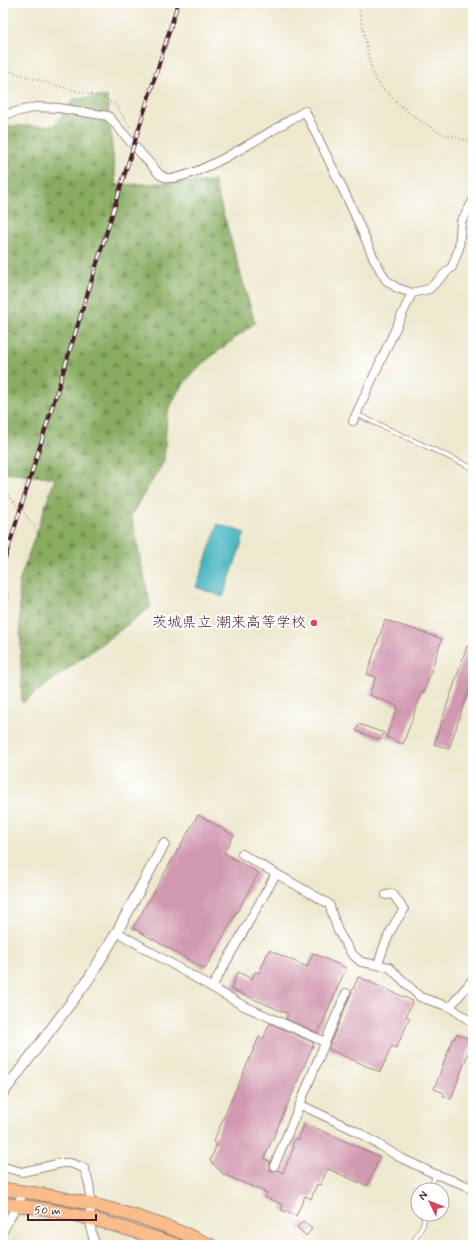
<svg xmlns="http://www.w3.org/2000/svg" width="476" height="1248" font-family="Mynerve,'Klee One',sans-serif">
<defs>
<pattern id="forest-firs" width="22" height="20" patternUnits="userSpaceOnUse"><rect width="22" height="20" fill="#88ac61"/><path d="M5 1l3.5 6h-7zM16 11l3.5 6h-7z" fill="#718b50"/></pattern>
</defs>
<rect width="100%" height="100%" fill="#fff"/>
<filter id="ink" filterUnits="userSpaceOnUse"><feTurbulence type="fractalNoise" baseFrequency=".025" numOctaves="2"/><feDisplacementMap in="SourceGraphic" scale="8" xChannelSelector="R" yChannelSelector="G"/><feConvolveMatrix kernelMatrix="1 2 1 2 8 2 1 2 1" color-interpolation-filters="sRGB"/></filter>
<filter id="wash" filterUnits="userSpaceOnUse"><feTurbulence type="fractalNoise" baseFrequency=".012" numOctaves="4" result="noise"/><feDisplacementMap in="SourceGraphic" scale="16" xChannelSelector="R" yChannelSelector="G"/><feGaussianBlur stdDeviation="0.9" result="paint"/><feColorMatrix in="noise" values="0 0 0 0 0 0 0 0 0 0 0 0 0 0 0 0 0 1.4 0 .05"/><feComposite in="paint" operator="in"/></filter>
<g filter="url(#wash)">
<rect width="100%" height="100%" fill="#ede8ce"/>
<path fill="url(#forest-firs)" stroke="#696646" d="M107 96 116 185 214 181 255 323 203 363 190 376 177 393 167 414 164 462 131 515 151 607 22 703 19 582 55 478 3 473V126H54L74 99Z"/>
<path fill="#46b4c1" stroke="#486a76" d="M218 524 245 533 223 597 196 587Z"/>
<g id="blocks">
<path fill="#d199b0" d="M385 620 442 639 424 692H422L403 744 386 737 398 706 369 695 376 677 367 674Z
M467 646 473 648V677L449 749 434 744Z
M359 724 384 733 381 740 356 731Z
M198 815 234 835 224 853 259 873 205 969 133 928Z
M269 950 307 967 313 953 346 968 318 1033 286 1019 288 1014 231 989 238 972 252 979 255 972 259 973Z
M358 977 413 1001 406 1016 410 1018 399 1042 396 1048 392 1046 380 1072 328 1049Z
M270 1023 314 1043 264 1159 270 1161 269 1166 270 1170 274 1171 277 1170 283 1173 294 1147 292 1146 295 1138 298 1140 305 1123 380 1157 367 1186 328 1169 320 1185 317 1184 311 1199 305 1196 296 1216 281 1210 283 1205 265 1197 267 1193 223 1174 210 1161 217 1144 213 1142 259 1037 263 1039Z
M456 1034 473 1040 451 1099 443 1096 444 1093 434 1089 453 1038 455 1039Z
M303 1221 312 1229 306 1236 297 1227Z"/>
</g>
</g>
<g filter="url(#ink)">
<use href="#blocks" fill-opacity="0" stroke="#9c847c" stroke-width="1"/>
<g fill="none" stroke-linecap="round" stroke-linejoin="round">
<defs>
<path id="service" d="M356 414 473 468
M431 1190 435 1174
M419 1245 414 1241 423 1225 425 1214"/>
<path id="minor" d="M3 115 36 107 59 108 108 116 160 175C162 176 166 178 168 178 195 181 279 126 305 111L351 206 375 261 386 280 397 288 412 293 429 289 452 267 459 248 461 222 473 201
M353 421 412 293
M3 594V598
M242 854 329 904 338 931 351 953 361 962 389 967 420 997 450 1007
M117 932 242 1005 325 1042
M378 964C385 943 390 928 404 910L393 894 386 895
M473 979 450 1007 473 1023
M212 987 276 874
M301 1105 356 1131 401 1158 435 1174 465 1185 473 1190
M274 1166C299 1109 321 1050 346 993
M3 1167 22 1172 62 1163H70L84 1168C87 1176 90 1184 90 1192 91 1209 88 1230 96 1245
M3 1231 24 1192"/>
<path id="tertiary" d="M3 1093 88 980 117 932 164 844"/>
<path id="primary" d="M3 1189C74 1197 146 1215 211 1245
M3 1204C63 1208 120 1226 177 1245"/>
</defs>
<use href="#service" stroke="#9c847c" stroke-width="5.5"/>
<use href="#minor" stroke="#9c847c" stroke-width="10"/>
<use href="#tertiary" stroke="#9c847c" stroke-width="12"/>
<use href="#primary" stroke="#9c847c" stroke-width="14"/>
<path stroke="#9c847c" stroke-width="1.5" stroke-dasharray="1 3" stroke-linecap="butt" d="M357 3 359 9 370 63 373 75 381 87 410 114 440 133 473 142
M3 69 47 83 101 97 116 105 130 127"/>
<use href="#service" stroke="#fff" stroke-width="4"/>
<use href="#minor" stroke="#fff" stroke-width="8"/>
<use href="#tertiary" stroke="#fff" stroke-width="10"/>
<use href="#primary" stroke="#f9bc8a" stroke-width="12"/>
<defs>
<path id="rail" d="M3 565 178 3"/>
</defs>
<use href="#rail" stroke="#4a1f2b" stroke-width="4"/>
<use href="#rail" stroke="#fff" stroke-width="2.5" stroke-dasharray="8" stroke-linecap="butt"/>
<path stroke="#9c847c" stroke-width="1.5" stroke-dasharray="1 3" stroke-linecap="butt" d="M3 489 35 526"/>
</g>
</g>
<circle fill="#d1495b" stroke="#fff" stroke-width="1.5" cx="314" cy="623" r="4"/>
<g text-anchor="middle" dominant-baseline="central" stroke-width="4" stroke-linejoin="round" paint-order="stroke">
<g font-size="15" fill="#4a1f2b" stroke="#fff" text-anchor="end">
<text x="306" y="623">茨城県立 潮来高等学校</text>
</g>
</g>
<rect width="476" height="1248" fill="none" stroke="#fff" stroke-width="16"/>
<g transform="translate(430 1202) rotate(313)"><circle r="19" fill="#ffffff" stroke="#b7a5aa"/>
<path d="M0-3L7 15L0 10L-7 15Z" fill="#d1495b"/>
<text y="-6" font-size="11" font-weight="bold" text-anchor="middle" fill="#4a1f2b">N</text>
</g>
<path d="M28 1214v6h68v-6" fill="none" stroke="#4a1f2b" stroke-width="2"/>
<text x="34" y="1214" font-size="12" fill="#4a1f2b" stroke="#ffffff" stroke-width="3" paint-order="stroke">50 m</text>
</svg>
